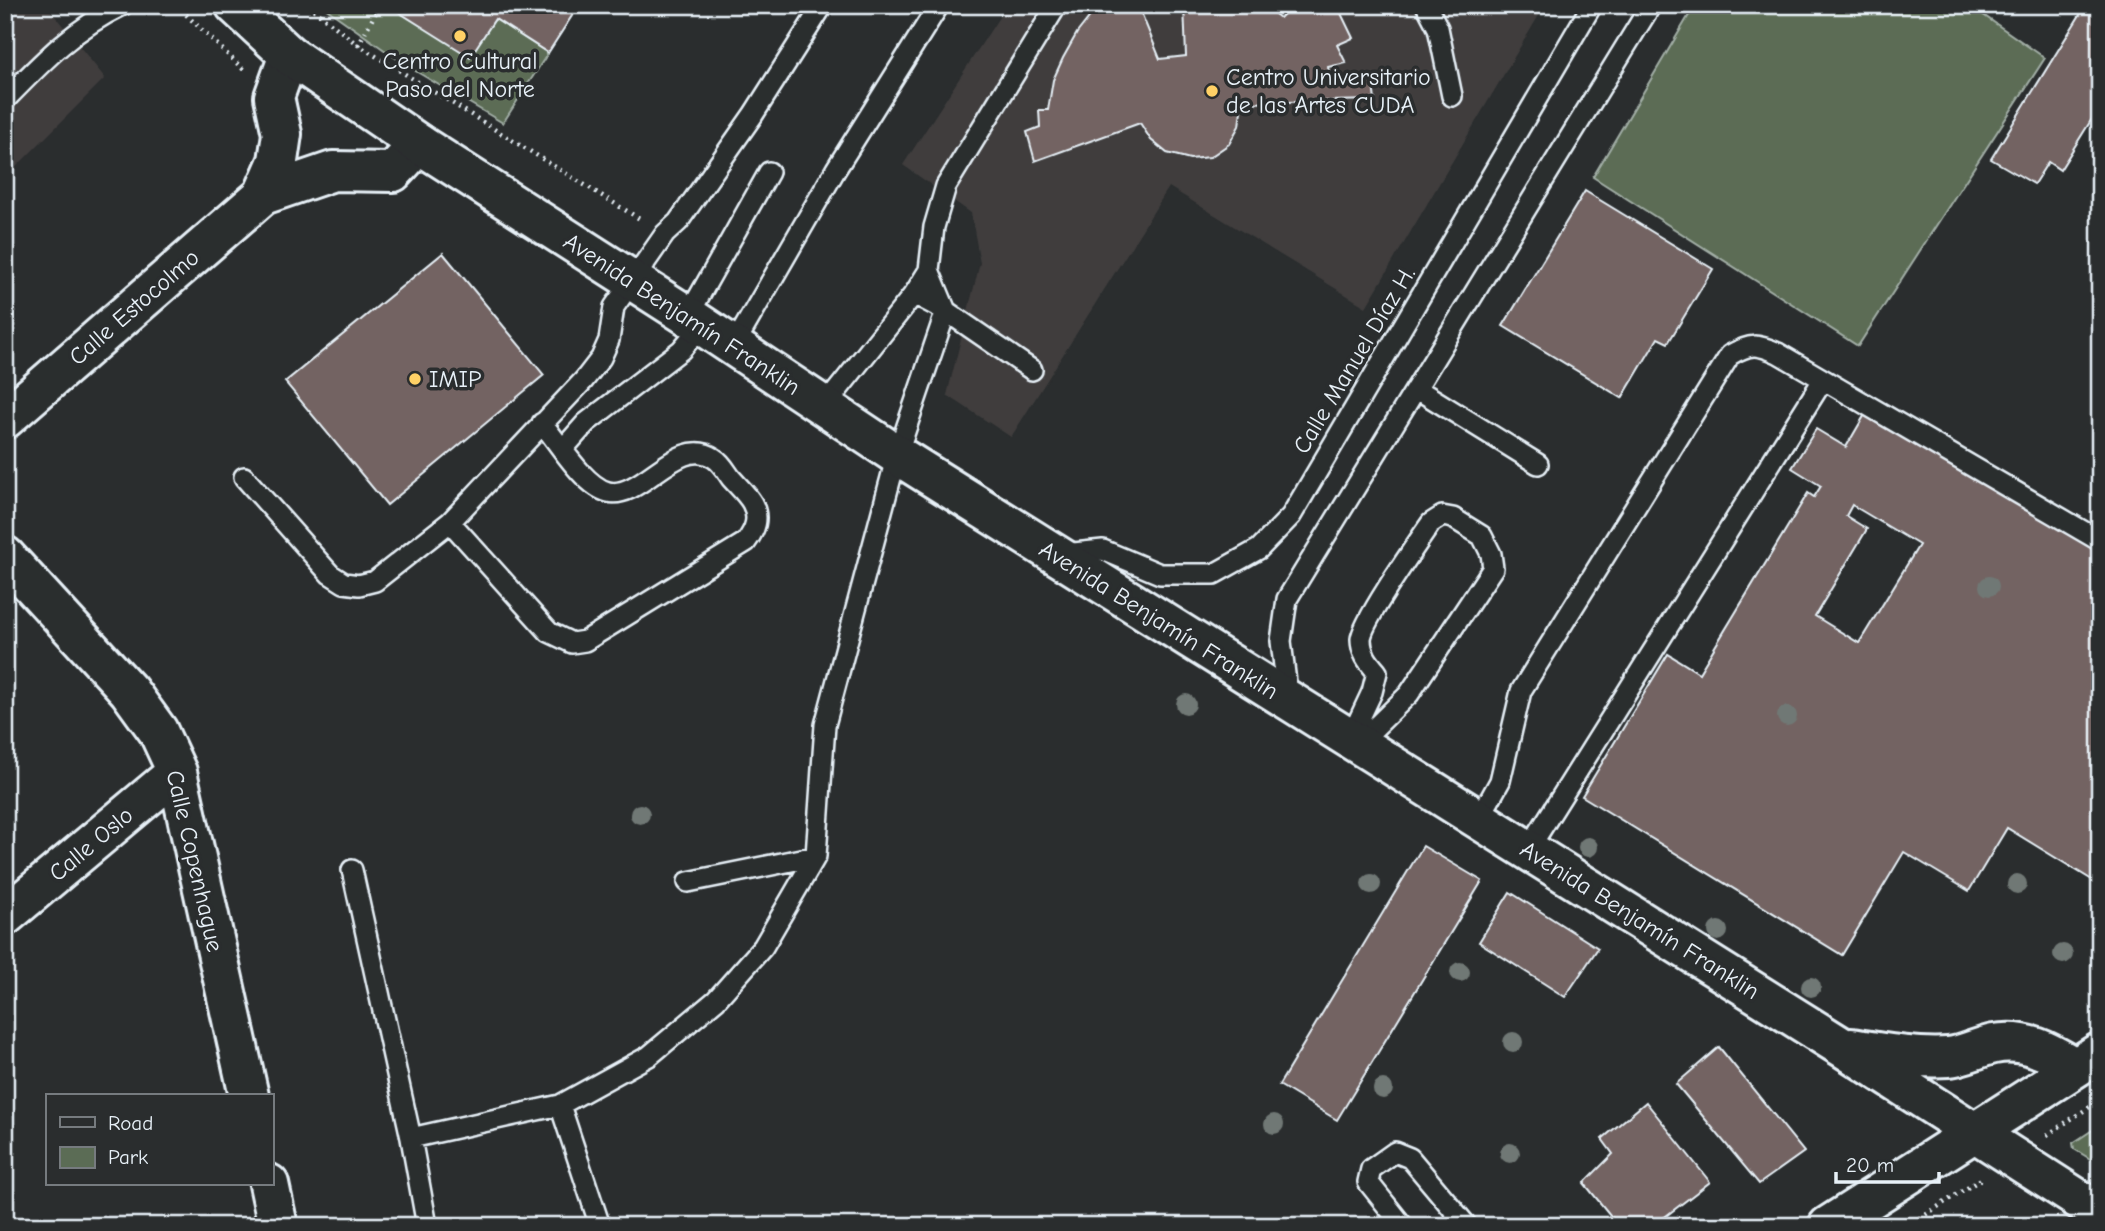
<svg xmlns="http://www.w3.org/2000/svg" width="2105" height="1231" font-family="'Comic Neue',sans-serif">
<rect width="100%" height="100%" fill="#2a2d2e"/>
<filter id="ink" filterUnits="userSpaceOnUse"><feTurbulence type="fractalNoise" baseFrequency=".0143" numOctaves="2"/><feDisplacementMap in="SourceGraphic" scale="14" xChannelSelector="R" yChannelSelector="G"/><feConvolveMatrix kernelMatrix="1 2 1 2 8 2 1 2 1" color-interpolation-filters="sRGB"/></filter>
<g filter="url(#ink)">
<path fill="#403e3e" d="M5 5H46L105 78 5 178Z
M1007 5H1545L1366 307 1169 187 1011 437 947 395 980 263 971 213 903 165Z"/>
<path fill="#5b6c55" stroke="#a2aea6" stroke-width="2" d="M321 5H401L397 11 470 56 495 19 548 53 503 123 407 66Z
M1695 5H1969L2045 58 1858 346 1593 177Z
M2100 1125V1165L2074 1149 2073 1143Z"/>
<path fill="#736462" stroke="#e8f1f8" stroke-width="2" fill-rule="evenodd" d="M401 5H579L548 53 495 19 470 57 397 11Z
M1099 5H1138L1160 59 1186 56 1184 5H1264L1280 18 1293 5H1337L1353 38 1337 45 1346 63 1328 67 1331 82 1372 78 1375 100 1242 103 1239 126 1229 144 1210 157 1190 159 1167 153 1151 140 1140 123 1035 161 1027 132 1040 127 1039 110H1048L1053 80 1063 58 1077 33Z
M2086 5H2100V106L2060 170 2048 162 2034 184 1991 159Z
M1585 191 1713 269 1668 343 1658 338 1622 398 1503 326Z
M443 253 544 375 387 505 285 382Z
M1867 411 2100 552V879L2097 883 2007 828 1969 891 1904 852 1842 955 1582 796 1668 654 1699 673 1808 493 1814 497 1821 486 1792 468 1816 429 1846 447ZM1852 505 1919 545 1859 643 1815 616 1867 529 1846 516Z
M1423 846 1482 881 1337 1120 1279 1085Z
M1510 892 1598 948 1565 997 1479 942Z
M1719 1047 1804 1152 1759 1184 1676 1084Z
M1646 1102 1710 1182 1653 1226H1619L1584 1183 1613 1154 1602 1139Z"/>
<g fill="none" stroke-linecap="round" stroke-linejoin="round">
<defs>
<path id="lane" d="M1426 5 1438 28 1452 96
M5 100C43 61 73 29 123 5
M914 294 946 311 1032 370
M688 316 769 172
M733 347 836 169 939 5
M1417 389 1538 464
M824 407 914 294 929 270 934 227 946 186 1057 5
M563 449 586 423 681 350 702 325
M244 477 330 574 344 583 359 585 375 581 450 522 584 380 601 358 609 340 614 307 665 234 678 222 753 115 823 5
M450 522 549 632 572 643 585 641 746 542C755 530 760 518 752 503 747 494 738 486 731 478 726 471 721 462 714 458 678 434 642 500 608 492 584 486 558 442 542 423
M1064 554 1103 550 1160 574H1214L1259 549 1291 516 1592 5
M1288 699 1281 641 1287 599 1651 5
M1350 739 1372 692 1377 672C1368 662 1361 653 1361 639 1362 622 1418 542 1431 523L1442 516 1453 518 1482 536 1491 554 1493 568 1409 694 1359 743
M1479 819 1500 781 1521 691 1730 355C1751 343 1757 344 1778 353L2100 541
M1528 850 1823 380
M352 870 411 1138
M688 882 816 856
M427 1226 411 1138 560 1105
M600 1226 560 1105 649 1056 716 1000 763 947 816 856 825 725 897 455 946 311 929 270
M1403 1226 1368 1182 1371 1169 1395 1152 1410 1158 1467 1226"/>
<path id="street" d="M263 195 278 161 282 134 274 97 289 55
M5 419 263 195 333 171 393 172 419 144
M5 556 129 691 158 731 177 772 249 1096
M5 916 177 772
M269 1184 278 1226"/>
<path id="primary" d="M235 5 289 55 419 144 688 316 897 455 1842 1047 2100 1213
M1851 1048C1883 1053 1916 1059 1948 1057 1963 1056 1979 1047 1994 1044 2026 1038 2049 1052 2074 1067
M1828 1226 2100 1052"/>
</defs>
<use href="#lane" stroke="#e8f1f8" stroke-width="24"/>
<use href="#street" stroke="#e8f1f8" stroke-width="44"/>
<use href="#primary" stroke="#e8f1f8" stroke-width="44"/>
<path stroke="#e8f1f8" stroke-width="4.5" stroke-dasharray="2 5" stroke-linecap="butt" d="M176 5 246 72
M308 5 358 45 643 221
M358 45 380 5
M2047 1135 2100 1100
M1908 1226 1981 1179"/>
<use href="#lane" stroke="#2a2d2e" stroke-width="19"/>
<use href="#street" stroke="#2a2d2e" stroke-width="38"/>
<use href="#primary" stroke="#2a2d2e" stroke-width="38"/>
</g>
<g fill="#707875">
<circle cx="1989" cy="586" r="10"/>
<circle cx="1186" cy="704" r="10"/>
<circle cx="1787" cy="716" r="10"/>
<circle cx="640" cy="814" r="10"/>
<circle cx="1588" cy="847" r="10"/>
<circle cx="1371" cy="884" r="10"/>
<circle cx="2017" cy="884" r="10"/>
<circle cx="1718" cy="931" r="10"/>
<circle cx="2063" cy="954" r="10"/>
<circle cx="1460" cy="972" r="10"/>
<circle cx="1811" cy="987" r="10"/>
<circle cx="1513" cy="1042" r="10"/>
<circle cx="1383" cy="1089" r="10"/>
<circle cx="1274" cy="1124" r="10"/>
<circle cx="1510" cy="1153" r="10"/>
</g>
</g>
<g fill="#ffd166" stroke="#2a2d2e" stroke-width="2.5">
<circle cx="460" cy="36" r="7"/>
<circle cx="1212" cy="91" r="7"/>
<circle cx="415" cy="379" r="7"/>
</g>
<g text-anchor="middle" dominant-baseline="central" stroke-width="7" stroke-linejoin="round" paint-order="stroke">
<g font-size="24" fill="#e8f1f8" stroke="#2a2d2e" text-anchor="start">
<text x="460" y="61" text-anchor="middle">Centro Cultural<tspan x="460" dy="28">Paso del Norte</tspan></text>
<text x="1226" y="77">Centro Universitario<tspan x="1226" dy="28">de las Artes CUDA</tspan></text>
<text x="429" y="379">IMIP</text>
</g>
<g font-size="24" fill="#e8f1f8" stroke="#2a2d2e">
<text transform="translate(134 307) rotate(-41)">Calle Estocolmo</text>
<text transform="translate(682 314) rotate(33)">Avenida Benjamín Franklin</text>
<text transform="translate(1354 360) rotate(-59)">Calle Manuel Díaz H.</text>
<text transform="translate(1159 620) rotate(32)">Avenida Benjamín Franklin</text>
<text transform="translate(91 844) rotate(-40)">Calle Oslo</text>
<text transform="translate(195 861) rotate(77)">Calle Copenhague</text>
<text transform="translate(1640 920) rotate(32)">Avenida Benjamín Franklin</text>
</g>
</g>
<rect width="2105" height="1231" fill="none" stroke="#2a2d2e" stroke-width="28"/>
<rect x="14" y="14" width="2077" height="1203" fill="none" stroke="#e8f1f8" stroke-width="2.5" filter="url(#ink)"/>
<rect x="46" y="1094" width="228" height="91" fill="#2a2d2e" stroke="#767b7f" stroke-width="2"/>
<rect x="60" y="1117" width="35" height="10" fill="#2a2d2e" stroke="#767b7f" stroke-width="2"/>
<text x="108" y="1130" font-size="21" fill="#e8f1f8">Road</text>
<rect x="60" y="1147" width="35" height="21" fill="#5b6c55" stroke="#767b7f" stroke-width="2"/>
<text x="108" y="1164" font-size="21" fill="#e8f1f8">Park</text>
<path d="M1836 1172v10h103v-10" fill="none" stroke="#e8f1f8" stroke-width="3.5"/>
<text x="1846" y="1172" font-size="21" fill="#e8f1f8" stroke="#2a2d2e" stroke-width="5" paint-order="stroke">20 m</text>
</svg>
